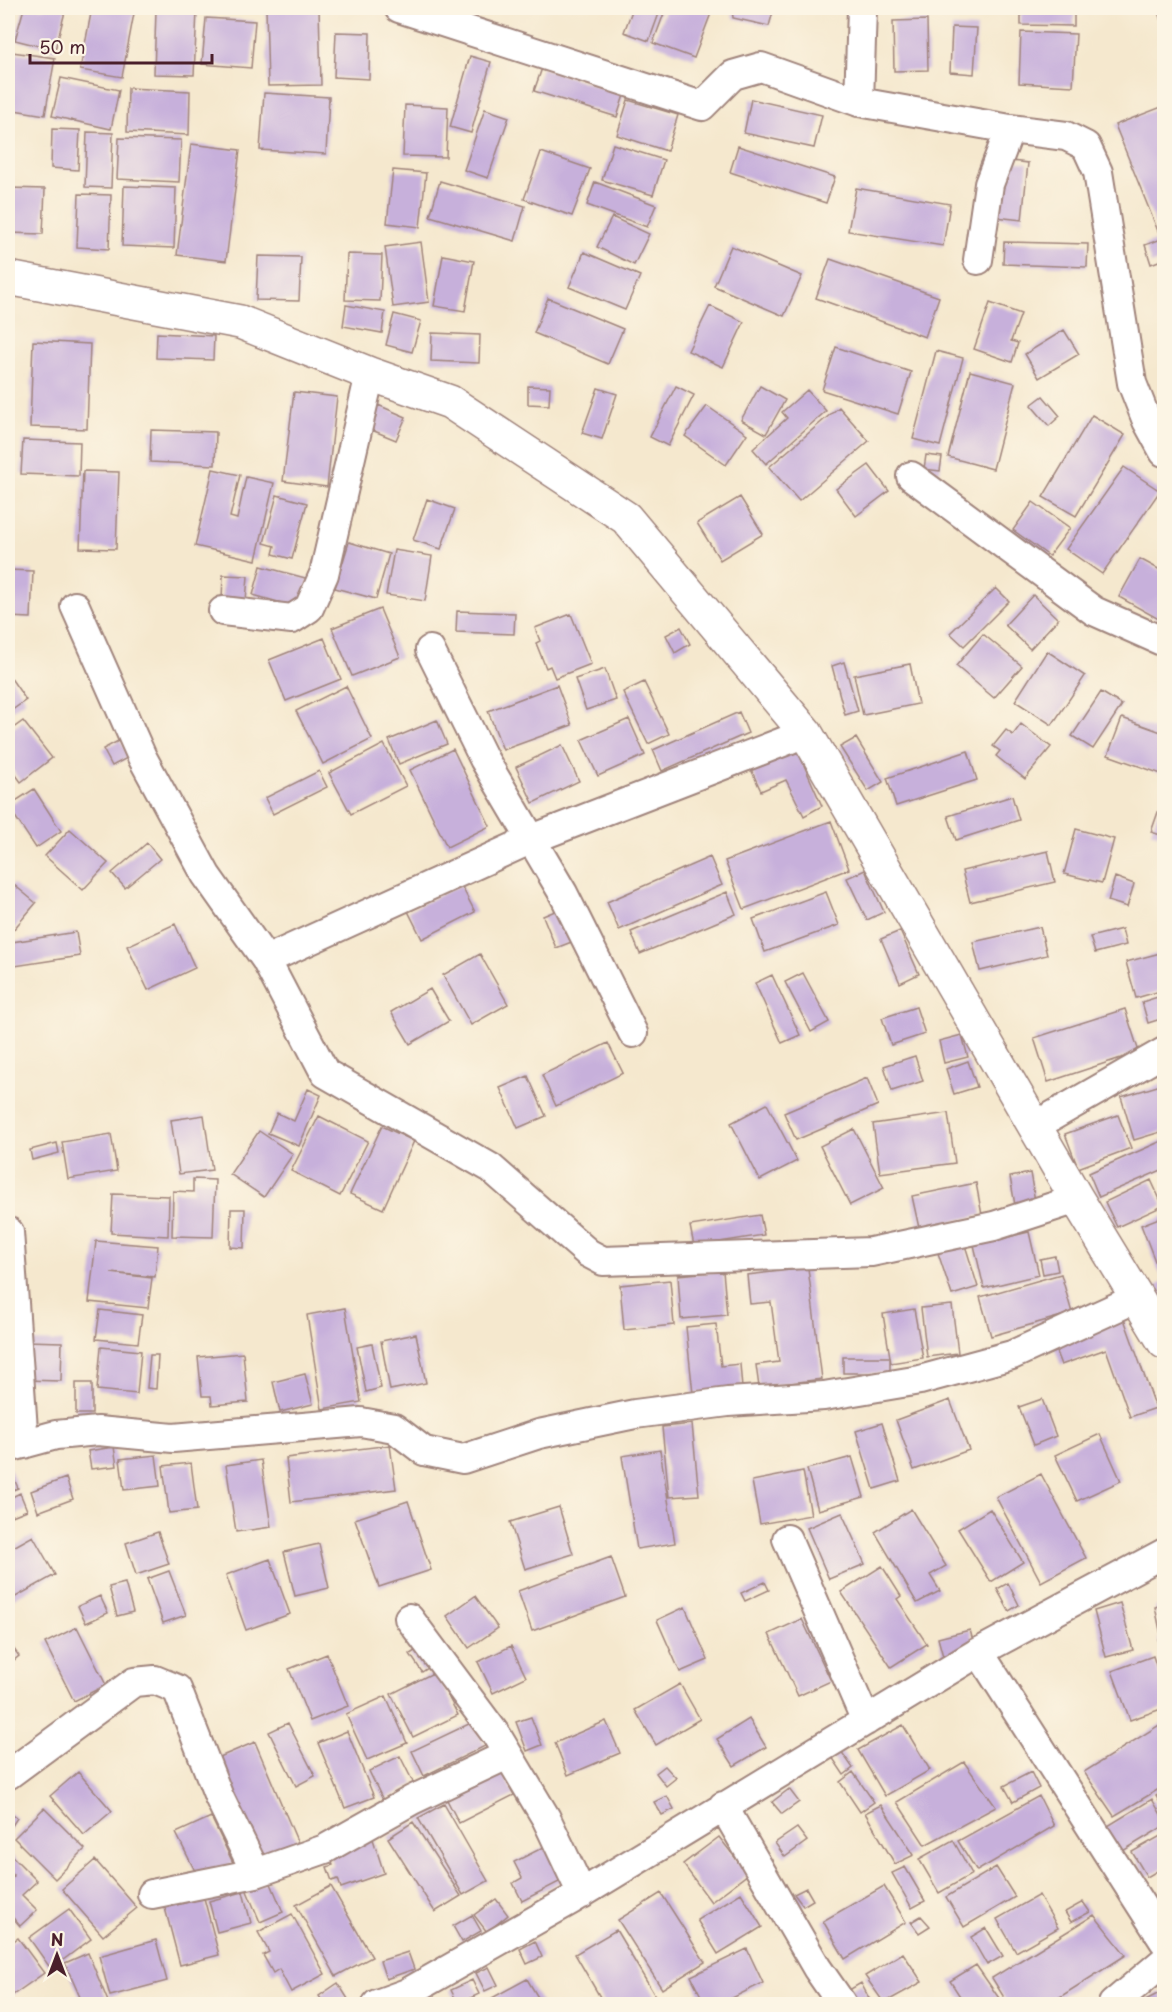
<svg xmlns="http://www.w3.org/2000/svg" width="1172" height="2012" font-family="'Playpen Sans',sans-serif">
<rect width="100%" height="100%" fill="#fcf5e5"/>
<filter id="ink" filterUnits="userSpaceOnUse"><feTurbulence type="fractalNoise" baseFrequency=".0167" numOctaves="2"/><feDisplacementMap in="SourceGraphic" scale="12" xChannelSelector="R" yChannelSelector="G"/><feConvolveMatrix kernelMatrix="1 2 1 2 8 2 1 2 1" color-interpolation-filters="sRGB"/></filter>
<filter id="wash" filterUnits="userSpaceOnUse"><feTurbulence type="fractalNoise" baseFrequency=".008" numOctaves="4" result="noise"/><feDisplacementMap in="SourceGraphic" scale="24" xChannelSelector="R" yChannelSelector="G"/><feGaussianBlur stdDeviation="1.35" result="paint"/><feColorMatrix in="noise" values="0 0 0 0 0 0 0 0 0 0 0 0 0 0 0 0 0 1.4 0 .05"/><feComposite in="paint" operator="in"/></filter>
<g filter="url(#wash)">
<rect width="100%" height="100%" fill="#f5e8ce"/>
<g id="blocks">
<path fill="#c7b0db" d="M24 8H66L55 50 15 40Z
M92 8H135L122 77 80 70Z
M266 8H319L321 85 268 86Z
M633 8H661L649 41 624 32Z
M666 8H713L694 58 653 43Z
M732 8H774L769 26 733 18Z
M1021 8H1074V26L1021 25Z
M1157 8H1164V31Z
M156 10 197 11 194 75 154 74Z
M206 18 255 21 251 68 202 64Z
M927 20 928 70 894 71 893 21Z
M952 27 977 28 974 74 950 72Z
M336 32 370 33 369 79 334 77Z
M1021 32 1076 34 1073 86 1019 83Z
M12 52 55 58 45 115 8 109V82Z
M470 56 491 62 471 133 450 127Z
M542 68 624 95 617 117 534 91Z
M61 78 119 90 111 129 52 116Z
M128 88 190 91 189 135 127 132Z
M264 93 329 97 326 154 260 150Z
M751 99 822 115 814 148 744 133Z
M628 100 678 115 667 151 617 135Z
M405 105 448 107 446 157 403 156Z
M1164 106V229L1158 231 1115 125Z
M485 109 509 117 488 178 464 170Z
M52 129 80 130 78 170 51 168Z
M87 132 113 133 111 188 85 187Z
M119 138 181 140 179 182 117 179Z
M191 144 240 150 226 261 177 255Z
M613 144 664 160 653 195 602 180Z
M738 146 835 177 826 203 730 172Z
M541 152 590 169 572 216 524 199Z
M1002 160 1028 163 1022 220 996 217Z
M393 170 426 173 420 227 387 223Z
M440 181 525 206 515 241 430 216Z
M595 182 656 205 647 227 587 205Z
M124 186 176 188 174 248 122 246Z
M8 188 45 189 43 234 8 233Z
M856 188 950 204 943 246 848 231Z
M79 194 111 195 109 249 77 247Z
M612 217 649 234 634 265 597 247Z
M1164 238V259L1151 264 1145 245Z
M421 242 429 302 393 307 385 247Z
M1004 242 1088 244 1087 267 1003 264Z
M731 246 802 276 784 316 714 286Z
M584 252 640 276 625 310 569 287Z
M347 254 382 255 380 301 345 300Z
M443 255 474 261 465 311 434 306Z
M258 256 301 257 299 301 256 300Z
M830 259 939 297 925 337 816 298Z
M548 298 623 329 608 364 534 333Z
M990 303 1021 314 1011 341 1018 343 1012 362 974 349Z
M346 305 385 312 382 333 343 326Z
M710 306 744 322 723 367 688 351Z
M394 314 421 321 412 352 386 345Z
M1064 330 1079 354 1039 378 1025 354Z
M157 333 214 336 213 360 156 358Z
M432 333 480 335 479 363 431 361Z
M33 341 90 344 87 429 30 427Z
M836 347 911 372 898 414 822 390Z
M936 351 963 358 940 446 913 439Z
M970 371 1015 383 993 469 948 457Z
M528 386 550 387 549 405 528 404Z
M676 386 694 395 668 446 650 437Z
M760 386 785 400 766 434 741 420Z
M598 388 617 394 602 439 582 433Z
M807 390 826 411 766 464 753 449 787 418 782 412Z
M294 392 337 397 327 487 283 481Z
M1043 396 1060 416 1049 426 1031 405Z
M378 405 406 417 396 440 367 428Z
M707 406 747 434 726 465 685 436Z
M839 407 869 441 799 501 769 467Z
M1092 415 1125 435 1076 516 1043 497Z
M151 430 216 432 215 465 150 462Z
M23 440 80 442 79 476 21 474Z
M926 455 942 457 940 471 924 469Z
M869 465 889 491 856 516 836 489Z
M1124 467 1160 491 1102 574 1066 549Z
M213 469 240 475 230 517 237 519 246 477 274 483 256 560 195 546Z
M83 471 119 472 116 549 80 548Z
M277 495 307 503 292 559 273 554 275 546 264 543Z
M740 497 763 534 720 560 697 523Z
M427 499 455 509 441 549 413 540Z
M1033 502 1070 528 1049 556 1013 530Z
M349 542 389 554 376 599 335 588Z
M394 550 432 556 425 601 386 595Z
M1140 559 1164 572V622L1119 597Z
M261 566 309 579 300 608 253 595Z
M8 570 33 571 31 618 8 617Z
M223 575 248 576 246 601 222 599Z
M996 588 1009 601 964 646 950 633Z
M1033 595 1058 619 1030 649 1005 625Z
M380 609 400 657 352 676 332 628Z
M457 611 515 613 514 634 456 632Z
M571 614 591 664 555 678 550 666 546 668 536 643 540 641 535 628Z
M681 627 690 644 675 653 666 635Z
M983 634 1022 666 994 698 956 666Z
M324 638 341 679 286 701 269 660Z
M1047 651 1085 676 1052 725 1015 701Z
M844 662 858 711 845 715 832 666Z
M910 664 918 704 863 715 854 675Z
M605 669 616 700 586 710 575 679Z
M8 674 26 700 8 713Z
M644 682 669 734 648 744 623 692Z
M557 685 572 725 503 750 488 711Z
M346 686 372 739 323 764 296 711Z
M1101 692 1122 705 1093 749 1072 736Z
M739 712 748 733 662 771 653 750Z
M1122 718 1164 733V775L1108 755Z
M629 719 645 755 598 776 581 740Z
M437 720 447 744 399 764 389 740Z
M23 721 52 758 21 782 8 764V732Z
M1021 724 1051 747 1025 779 996 756 1000 751 993 746 1006 730 1013 735Z
M856 738 883 782 868 791 840 747Z
M120 740 129 757 112 766 103 749Z
M384 744 406 786 351 814 329 773Z
M562 745 579 781 533 803 516 767Z
M795 745 822 806 804 816 786 780 761 791 749 765Z
M453 749 490 826 447 847 410 770Z
M968 751 977 780 896 806 887 778Z
M319 771 327 787 273 814 265 798Z
M34 789 61 831 36 848 8 806Z
M1164 795V836L1151 832Z
M1012 796 1019 820 956 840 948 816Z
M831 821 849 869 744 909 725 861Z
M70 829 108 863 83 890 45 856Z
M1076 829 1114 839 1102 883 1064 874Z
M147 843 160 859 125 888 112 873Z
M1048 851 1055 882 970 902 962 871Z
M710 857 722 885 619 930 607 902Z
M865 870 884 912 867 920 847 878Z
M1115 877 1134 884 1127 907 1108 901Z
M13 884 36 903 8 936V890Z
M461 885 475 912 422 939 408 911Z
M727 892 736 914 640 954 631 932Z
M826 892 839 925 765 952 753 919Z
M560 909 574 941 556 948 543 916Z
M175 924 195 968 148 990 127 946Z
M1040 927 1047 955 980 971 973 942Z
M1122 929 1126 945 1095 953 1090 937Z
M900 931 919 974 900 983 881 939Z
M76 932 80 956 15 966 12 942Z
M1164 952V990L1136 998 1126 962Z
M480 954 508 1004 471 1025 443 975Z
M803 973 829 1022 811 1032 785 982Z
M772 975 800 1035 782 1043 755 983Z
M430 989 449 1021 410 1044 391 1012Z
M1164 995V1018L1148 1023 1142 1002Z
M916 1007 925 1034 891 1045 882 1018Z
M1125 1009 1139 1052 1048 1082 1034 1038Z
M962 1035 968 1057 944 1063 939 1041Z
M608 1043 623 1073 556 1106 542 1075Z
M915 1056 923 1081 892 1091 884 1066Z
M968 1061 977 1087 954 1094 946 1069Z
M528 1076 546 1116 518 1128 500 1088Z
M867 1078 878 1105 796 1140 784 1113Z
M1164 1084V1131L1134 1140 1121 1097Z
M308 1089 321 1095 299 1146 268 1133 277 1113 294 1121Z
M767 1104 797 1161 760 1180 731 1123Z
M948 1113 955 1163 880 1173 873 1124Z
M204 1115 212 1170 179 1174 171 1120Z
M1118 1115 1131 1148 1078 1168 1065 1134Z
M319 1116 368 1141 340 1196 291 1171Z
M382 1126 414 1141 383 1209 350 1194Z
M854 1129 884 1188 850 1205 820 1146Z
M259 1131 293 1154 264 1197 230 1174Z
M111 1134 117 1171 68 1179 62 1142Z
M1164 1140V1169L1099 1197 1089 1173Z
M57 1143 59 1153 32 1160 30 1150Z
M1030 1173 1035 1201 1015 1205 1010 1177Z
M193 1179 215 1180 213 1237 172 1236 173 1191 193 1192Z
M1151 1180 1163 1206 1117 1227 1105 1202Z
M976 1183 982 1215 919 1228 912 1196Z
M113 1194 169 1196 168 1236 111 1233Z
M231 1209H245L244 1248 230 1247Z
M760 1215 764 1235 694 1246 690 1226Z
M1164 1216V1272L1160 1274 1141 1225Z
M1029 1232 1039 1275 984 1288 974 1245Z
M96 1241 158 1246 155 1277 111 1273 152 1278 148 1308 89 1302Z
M965 1245 978 1287 952 1295 938 1253Z
M1055 1256 1058 1271 1043 1274 1040 1259Z
M808 1268 822 1379 759 1387 756 1365 779 1362 771 1302 750 1304 747 1275Z
M723 1271 727 1315 681 1319 678 1275Z
M1061 1274 1072 1313 991 1336 980 1297Z
M670 1280 674 1325 624 1330 620 1285Z
M1164 1282V1297L1162 1298 1156 1286Z
M952 1305 958 1353 927 1357 921 1308Z
M345 1308 361 1402 322 1409 307 1315Z
M914 1309 923 1358 891 1363 883 1314Z
M100 1310 142 1315 138 1343 96 1339Z
M1124 1319 1156 1408 1130 1417 1106 1349 1061 1365 1053 1344Z
M716 1324 721 1366 740 1364 742 1388 693 1394 686 1327Z
M416 1334 426 1383 390 1390 381 1341Z
M25 1341 62 1342 61 1381 24 1380Z
M372 1344 381 1388 366 1392 357 1347Z
M101 1347 141 1351 137 1394 97 1390Z
M243 1353 248 1402 212 1405 211 1396H202L198 1357Z
M150 1355H158L156 1389 147 1388Z
M843 1357H890V1373H843Z
M305 1374 313 1404 280 1412 273 1382Z
M76 1383H92V1414H76Z
M1042 1399 1056 1436 1034 1445 1019 1407Z
M950 1400 969 1450 914 1470 896 1420Z
M882 1423 900 1481 874 1489 856 1431Z
M692 1424 699 1495 669 1497 662 1427Z
M1100 1434 1121 1481 1077 1501 1055 1455Z
M390 1445 396 1489 291 1502 286 1458Z
M114 1447 117 1466 91 1469 88 1451Z
M660 1450 675 1543 637 1549 622 1456Z
M156 1455 160 1486 124 1490 120 1459Z
M852 1457 864 1497 818 1510 807 1469Z
M261 1460 271 1527 236 1532 226 1465Z
M191 1463 197 1510 169 1513 163 1466Z
M10 1469 18 1488 8 1492V1470Z
M803 1471 811 1515 760 1524 752 1481Z
M1041 1474 1086 1558 1041 1582 996 1497Z
M66 1478 73 1499 38 1512 31 1491Z
M20 1493 27 1510 12 1516 8 1507V1499Z
M408 1501 431 1570 379 1587 355 1519Z
M559 1507 573 1554 525 1569 510 1522Z
M911 1509 946 1566 930 1575 940 1591 917 1603 875 1532Z
M990 1509 1023 1562 991 1582 958 1529Z
M842 1513 865 1564 829 1579 807 1528Z
M158 1532 169 1564 136 1575 126 1543Z
M33 1536 55 1575 12 1599 8 1590V1550Z
M319 1544 329 1588 295 1596 284 1552Z
M611 1557 625 1597 532 1631 518 1591Z
M270 1559 290 1614 246 1630 226 1575Z
M882 1566 901 1596 897 1599 927 1644 891 1667 841 1592Z
M169 1571 186 1615 163 1623 147 1579Z
M765 1582 769 1590 745 1601 741 1593Z
M125 1583 133 1612 117 1616 109 1587Z
M1008 1583 1019 1605 1009 1611 997 1589Z
M100 1596 108 1613 86 1623 78 1606Z
M475 1596 498 1628 469 1648 447 1616Z
M1120 1603 1133 1650 1106 1657 1094 1611Z
M1164 1604V1634L1161 1635 1155 1607Z
M685 1607 708 1660 680 1672 657 1620Z
M802 1619 831 1681 798 1696 769 1634Z
M77 1627 106 1685 74 1701 45 1643Z
M970 1630 976 1652 944 1660 938 1638Z
M1164 1637V1657L1158 1639Z
M8 1641 19 1656 8 1665Z
M423 1646 434 1664 422 1672 410 1654Z
M511 1646 526 1677 493 1693 478 1662Z
M327 1654 348 1706 310 1721 289 1669Z
M1153 1656 1164 1690V1708L1130 1720 1112 1671Z
M435 1672 458 1715 413 1737 391 1694Z
M680 1684 700 1719 656 1745 635 1710Z
M386 1696 407 1743 367 1760 346 1714Z
M531 1717 542 1745 527 1751 516 1722Z
M749 1719 766 1747 734 1766 717 1739Z
M606 1721 620 1753 568 1775 555 1743Z
M473 1722 485 1746 424 1776 412 1751Z
M1164 1722V1786L1114 1816 1084 1772Z
M288 1723 315 1776 296 1786 269 1732Z
M903 1725 930 1770 885 1796 858 1750Z
M347 1731 374 1797 345 1808 318 1743Z
M255 1742 298 1843 258 1861 215 1759Z
M841 1751 853 1768 844 1775 832 1757Z
M400 1756 414 1784 383 1800 369 1771Z
M964 1762 996 1807 925 1845 897 1802Z
M665 1766 676 1778 666 1786 656 1773Z
M500 1768 514 1795 459 1823 445 1796Z
M78 1772 112 1811 84 1835 50 1796Z
M853 1772 874 1802 860 1812 840 1782Z
M1031 1772 1039 1788 1013 1802 1004 1786Z
M789 1789 799 1802 782 1814 772 1802Z
M1164 1791V1809L1156 1796Z
M667 1796 674 1809 662 1815 654 1802Z
M1039 1796 1054 1826 977 1871 958 1841Z
M1152 1799 1164 1820V1826L1118 1854 1103 1829Z
M444 1804 488 1881 463 1895 418 1818Z
M881 1805 914 1855 895 1864 865 1813Z
M44 1808 85 1849 55 1879 14 1838Z
M8 1812 17 1818 8 1832Z
M211 1817 233 1863 199 1879 176 1833Z
M413 1822 461 1896 435 1912 388 1838Z
M797 1828 807 1841 785 1857 775 1843Z
M1164 1834V1867L1147 1877 1132 1852Z
M372 1836 384 1873 341 1888 338 1879 332 1881 327 1867 333 1865 328 1851Z
M719 1837 748 1874 711 1902 683 1864Z
M953 1840 972 1874 939 1893 919 1859Z
M546 1846 563 1880 522 1901 513 1883 522 1878 514 1862Z
M11 1855 37 1881 22 1895 37 1910 20 1926 8 1912V1882L14 1876 8 1869V1858Z
M95 1860 137 1908 103 1936 62 1889Z
M905 1867 925 1901 912 1908 892 1873Z
M996 1867 1015 1897 964 1927 946 1897Z
M270 1881 283 1912 260 1922 247 1891Z
M331 1886 372 1957 336 1976 296 1905Z
M884 1886 906 1922 845 1959 823 1921Z
M806 1888 813 1900 803 1906 794 1894Z
M243 1892 251 1923 217 1932 209 1901Z
M661 1893 705 1962 662 1989 618 1920Z
M741 1893 762 1927 718 1954 697 1920Z
M1039 1895 1058 1928 1016 1952 997 1919Z
M204 1898 219 1955 180 1965 165 1908Z
M496 1899 508 1915 487 1932 474 1915Z
M1083 1902 1090 1912 1071 1922 1065 1912Z
M69 1909 91 1939 51 1969 29 1938Z
M292 1914 325 1974 291 1992 279 1969 273 1973 263 1955 269 1952 258 1932Z
M472 1915 481 1931 462 1942 453 1926Z
M1094 1915 1126 1955 1049 2004H1008L992 1978Z
M921 1916 930 1926 919 1933 911 1922Z
M986 1928 1003 1956 987 1965 971 1937Z
M616 1930 660 2004H604L575 1954Z
M18 1938 44 1973 10 1997 8 1994V1945Z
M156 1940 167 1981 110 1996 99 1956Z
M535 1941 542 1957 527 1964 520 1949Z
M747 1949 763 1983 720 2004H705L691 1976Z
M408 1952 414 1969 386 1979 380 1961Z
M88 1953 109 2004H83L65 1963Z
M903 1953 922 1982 884 2003 865 1976Z
M976 1965 1003 2004H965L950 1981Z
M489 1967 498 1985 485 1991 476 1973Z
M527 1979 542 2004H496L492 1998Z
M472 1980 479 1994 458 2004 451 1990Z
M338 1983 348 1999 339 2004H324L319 1996Z
M861 1983 872 2004H856L849 1990Z
M1161 1992 1164 2004H1138Z"/>
</g>
</g>
<g filter="url(#ink)">
<use href="#blocks" fill-opacity="0" stroke="#a0847c" stroke-width="1.5"/>
<g fill="none" stroke-linecap="round" stroke-linejoin="round">
<defs>
<path id="minor" d="M399 8 702 106 733 75 761 67 859 102 1010 129 1066 136 1086 146 1098 172 1132 383 1147 421 1164 452
M859 102 862 8
M978 260 989 184 1010 129
M911 476 1094 611 1164 642
M75 606 142 757 206 875 266 960 532 839 806 733
M223 611 292 619 309 608 324 574 370 374
M430 650 484 759 563 893 633 1033
M266 960 325 1073 491 1168 588 1253 603 1261 871 1252 994 1226 1077 1199
M1035 1126 1164 1052
M9 1232 24 1444
M8 1448 56 1435 98 1431 173 1438 361 1422 394 1428 424 1451 463 1459 539 1434 635 1414 728 1402 824 1396 920 1380 1012 1355 1139 1297
M787 1539 866 1721
M409 1618 497 1736 546 1818 582 1894
M979 1652 1164 1941
M8 1775 134 1682 155 1680 177 1689 219 1797 256 1873
M723 1806 817 1968 842 2004
M152 1894 256 1873 325 1849 412 1800 507 1755
M377 2004 407 1993 571 1900 979 1652 1164 1553
M1113 2004 1164 1961"/>
<path id="tertiary" d="M8 278 240 322 370 374 450 402 626 518 806 733 1077 1199 1164 1342"/>
</defs>
<use href="#minor" stroke="#a0847c" stroke-width="32"/>
<use href="#tertiary" stroke="#a0847c" stroke-width="36"/>
<use href="#minor" stroke="#fff" stroke-width="28"/>
<use href="#tertiary" stroke="#fff" stroke-width="33"/>
</g>
</g>
<rect width="1172" height="2012" fill="none" stroke="#fcf5e5" stroke-width="30"/>
<g transform="translate(57 1955)" stroke="#fcf5e5" stroke-width="4.5" paint-order="stroke">
<path d="M0-4.5L10 22L0 15L-10 22Z" fill="#4a1f2b"/>
<text y="-9" font-size="16" font-weight="bold" text-anchor="middle" fill="#4a1f2b">N</text>
</g>
<path d="M30 54v9h182v-9" fill="none" stroke="#4a1f2b" stroke-width="3"/>
<text x="39" y="54" font-size="18" fill="#4a1f2b" stroke="#fcf5e5" stroke-width="4.5" paint-order="stroke">50 m</text>
</svg>
